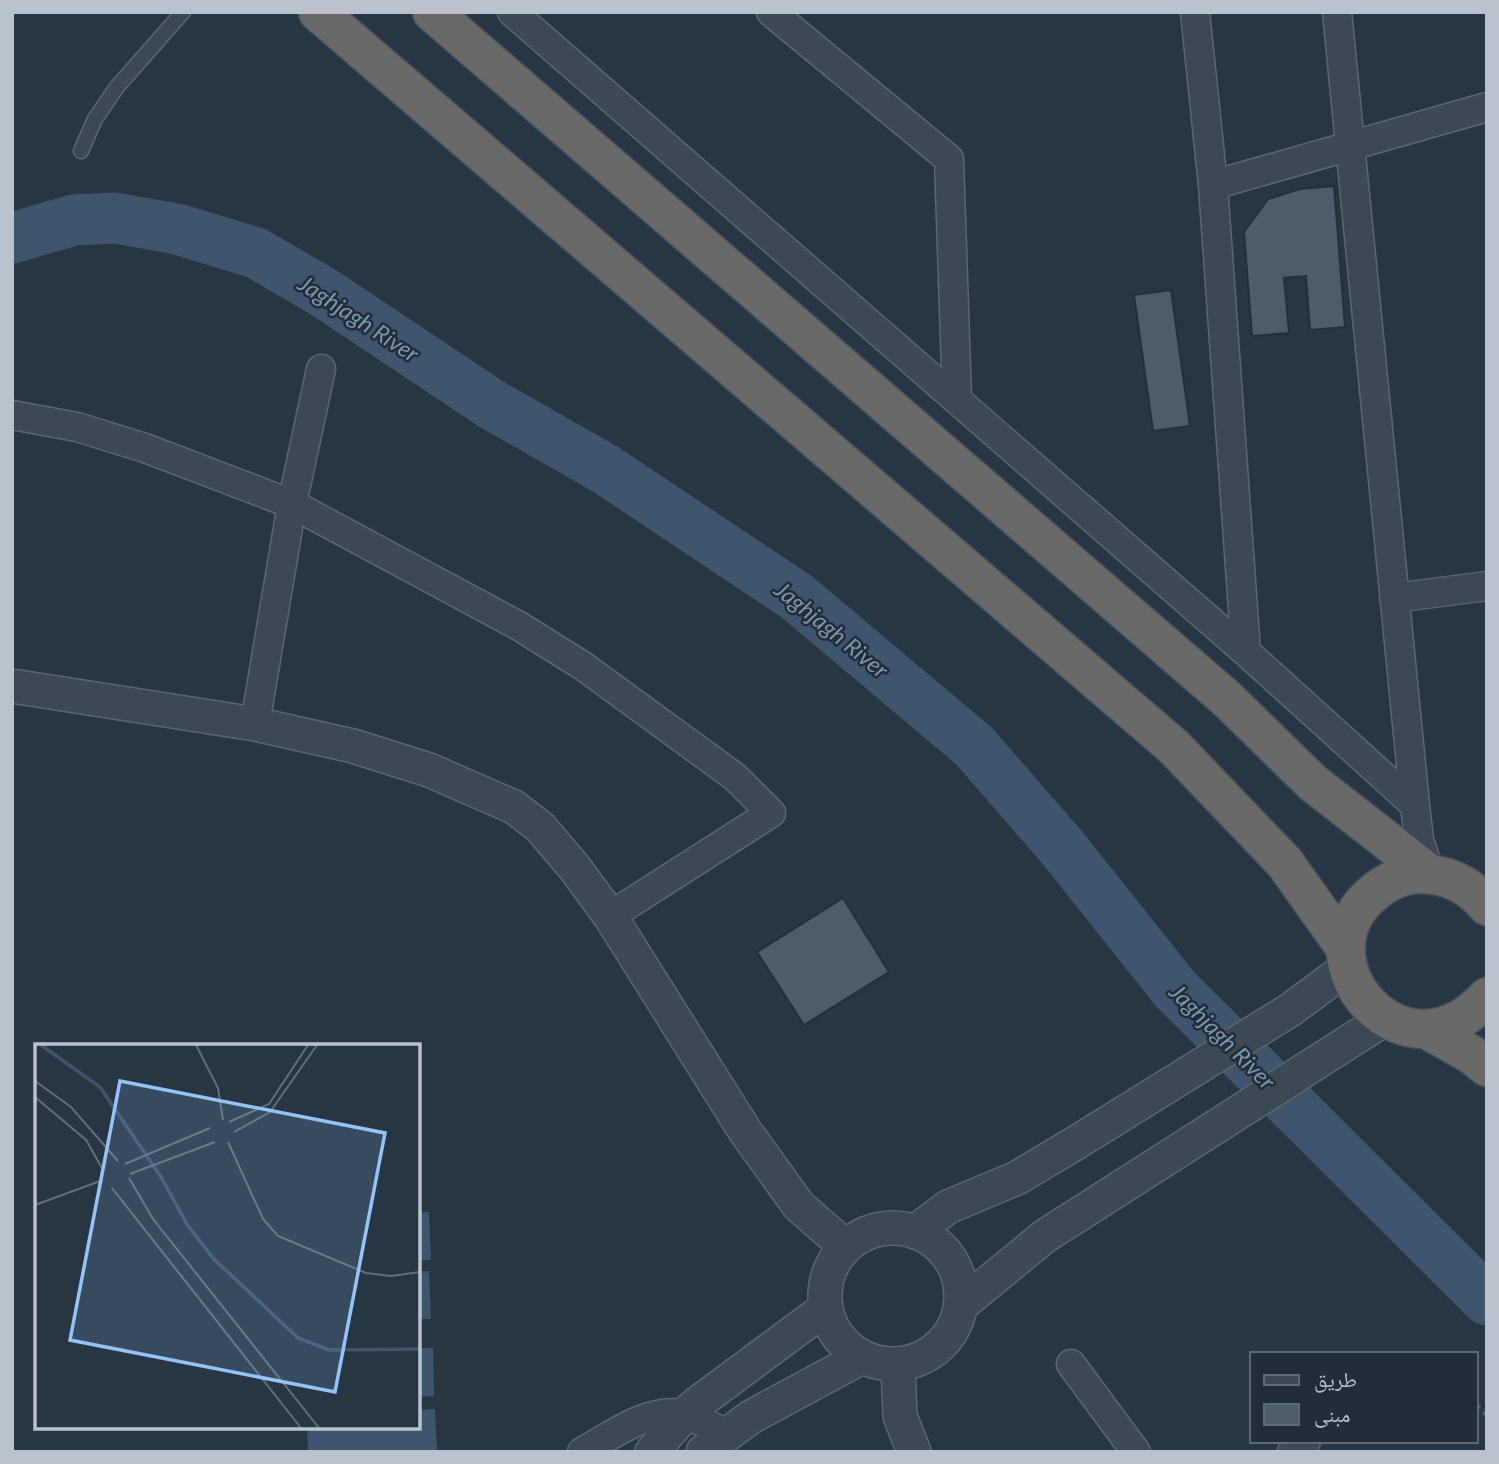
<svg xmlns="http://www.w3.org/2000/svg" width="1499" height="1464" font-family="Lato,'Noto Naskh Arabic',sans-serif">
<rect width="100%" height="100%" fill="#283644"/>
<path fill="#3e556d" d="M429 1212 431 1260 418 1261V1213Z
M429 1271 431 1319H418V1272Z
M418 1348H433L434 1396 418 1397Z
M435 1409 437 1452H308L307 1427H418V1410Z"/>
<g fill="none" stroke-linecap="round" stroke-linejoin="round">
<path stroke="#3e556d" stroke-width="51" d="M12 238 74 220 115 218 177 229 256 253 323 292 491 404 605 469 797 597 974 746 1061 846 1175 989 1487 1300"/>
</g>
<path fill="#4c5c6a" stroke="#232f3b" stroke-width="2" d="M1334 186 1345 327 1310 330 1306 276 1284 278 1289 333 1252 336 1244 232 1268 199 1300 189Z
M1171 290 1190 426 1153 431 1134 295Z
M843 898 889 972 804 1025 757 952Z"/>
<g fill="none" stroke-linecap="round" stroke-linejoin="round">
<defs>
<path id="service" d="M81 151 95 119 117 87 183 12"/>
<path id="minor" d="M512 12 1246 652 1415 805
M771 12 949 159 957 400
M1195 12 1213 185 1246 652
M1337 12 1415 805 1419 840 1430 874
M1213 185 1487 107
M12 415 77 427 145 448 292 504 519 626 583 666 735 777 771 813 610 916
M1394 598 1487 586
M255 724 292 504 321 369
M1071 1364 1136 1452
M582 1452C611 1436 650 1406 685 1415 699 1419 713 1428 726 1433
M1292 1452 1306 1441"/>
<path id="tertiary" d="M12 686 255 724 353 746 429 770 514 807 540 827 574 867 610 916 745 1131 799 1206 846 1247
M825 1296a68 68 0 1 1 136 0a68 68 0 1 1-136 0Z
M915 1232 948 1207 1017 1178 1074 1144 1290 1010 1348 967
M961 1305 1045 1236 1386 1018
M898 1364 900 1416 914 1452
M652 1452 684 1415 698 1403 826 1308
M703 1452 751 1417 862 1357"/>
<path id="trunk" d="M318 12 1174 747 1285 863 1346 949
M432 12 1227 699 1313 783 1430 874
M1487 906C1469 884 1446 873 1417 874 1399 875 1383 884 1370 896 1297 962 1404 1088 1487 997
M1426 1029 1472 1055 1487 1067"/>
</defs>
<use href="#service" stroke="#5b6671" stroke-width="17"/>
<use href="#minor" stroke="#5b6671" stroke-width="31"/>
<use href="#tertiary" stroke="#5b6671" stroke-width="36"/>
<use href="#trunk" stroke="#47535e" stroke-width="41"/>
<path stroke="#486161" stroke-width="4.5" stroke-dasharray="5 5" stroke-linecap="butt" d="M1476 1405 1487 1415"/>
<use href="#service" stroke="#3c4854" stroke-width="14"/>
<use href="#minor" stroke="#3c4854" stroke-width="28"/>
<use href="#tertiary" stroke="#3c4854" stroke-width="33"/>
<use href="#trunk" stroke="#6a6967" stroke-width="38"/>
</g>
<g text-anchor="middle" dominant-baseline="central" stroke-width="5" stroke-linejoin="round" paint-order="stroke">
<g font-size="23" font-style="italic" fill="#7b96af" stroke="#212d39">
<text transform="translate(359 318) rotate(33)">Jaghjagh River</text>
<text transform="translate(832 629) rotate(39)">Jaghjagh River</text>
<text transform="translate(1223 1036) rotate(45)">Jaghjagh River</text>
</g>
</g>
<g transform="translate(35 1044)">
<rect width="385" height="385" fill="#283644"/>
<path fill="none" stroke="#3e556d" stroke-width="3.5" d="M6 1 65 43 126 133 153 182 179 215 263 294 294 306 385 305"/>
<path fill="none" stroke="#626e7b" stroke-width="2" d="M161 1 183 44 188 76M0 37 36 63 83 117M0 53 51 96 68 126M194 78 234 60 273 1M199 88 235 68 282 1M193 98 228 175 243 192 331 229 356 232 385 228M90 120 175 84M95 130 180 98M94 134 118 175 284 384M77 144 266 384M0 161 68 136"/>
<path fill="#94c3f8" fill-opacity="0.15" stroke="#94c3f8" stroke-width="3.5" d="M85 37 350 89 300 348 35 296Z"/>
<rect width="385" height="385" fill="none" stroke="#bac3cd" stroke-width="3.5"/>
</g>
<rect width="1499" height="1464" fill="none" stroke="#bac3cd" stroke-width="28"/>
<rect x="1250" y="1352" width="228" height="91" fill="#212d39" stroke="#5e6974" stroke-width="2"/>
<rect x="1264" y="1375" width="35" height="10" fill="#3c4854" stroke="#5e6974" stroke-width="2"/>
<text x="1314" y="1387" font-size="21" fill="#bac3cd">طريق</text>
<rect x="1264" y="1404" width="35" height="21" fill="#4c5c6a" stroke="#5e6974" stroke-width="2"/>
<text x="1314" y="1422" font-size="21" fill="#bac3cd">مبنى</text>
</svg>
